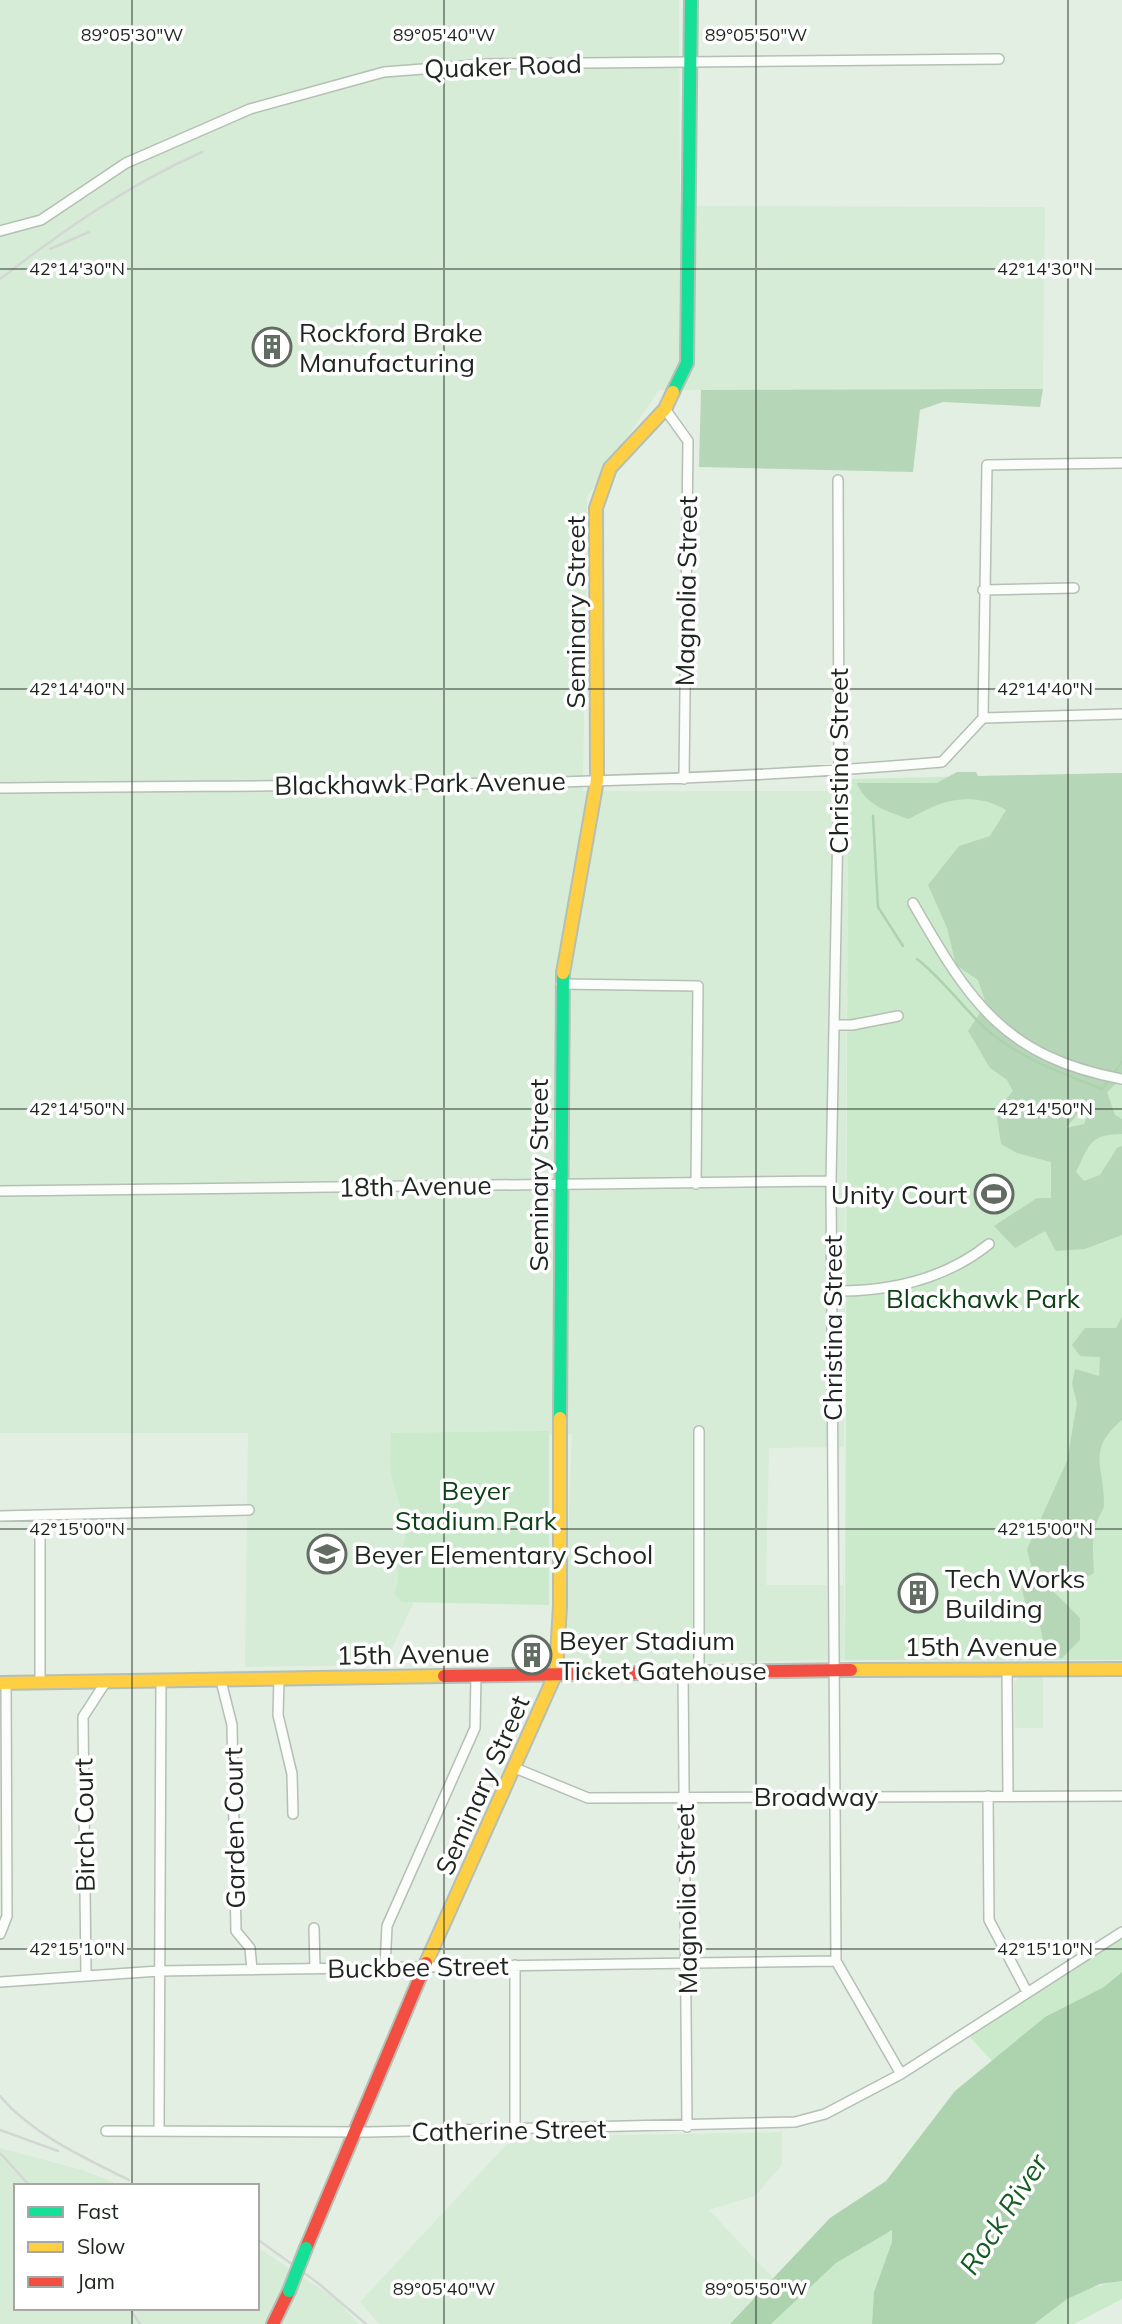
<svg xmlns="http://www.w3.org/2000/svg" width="1122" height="2324" font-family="Mulish,sans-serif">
<rect width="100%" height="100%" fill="#e3efe3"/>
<path fill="#d6ecd7" d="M0 0H679L680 206 1045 207 1043 389 659 390 587 497 583 791H848L844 1447 769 1448 766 1585H843V1530L845 1660 563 1664 572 1434 392 1433V1476L405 1519 404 1548 413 1604 384 1665 245 1667 248 1433H0Z
M1020 1676H1043V1728H1015L1014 1682Z
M782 2132V2165L755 2196 709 2210 773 2278 730 2324H379L360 2302 506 2145 527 2137Z
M0 2148 82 2170 123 2186H16V2308H257V2247L336 2299 359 2324H0Z"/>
<path fill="#caeacb" d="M1122 773V1660H845L848 779Z
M549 1431V1605L402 1602 394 1594C400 1577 399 1574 393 1556L403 1548C409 1521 398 1503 392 1478 389 1464 391 1447 391 1433Z
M1122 1938V1972L1104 1987 1045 2017 992 2061 968 2035Z
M892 2229V2242L874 2292 872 2324H771L836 2263Z
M1122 2281V2299L1074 2324H1034C1058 2300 1089 2285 1122 2281Z"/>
<path fill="#b6d6b8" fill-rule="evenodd" d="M1043 389 1040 407 943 402 920 410 913 472 699 467 701 390Z
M957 772H976L978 776 1122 773V1078L1107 1092 1115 1115 1122 1119V1134C1089 1134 1089 1146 1076 1172L1084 1181 1100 1175 1117 1148 1122 1146V1235L1085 1249 1056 1251 1045 1231 1015 1248 994 1226 1037 1198H1051V1162L1017 1153 1001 1144 996 1111 1013 1091 1007 1080 990 1068 968 1031 986 1004 978 980 956 965 947 928 928 885 959 846 990 836 1006 810C971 790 942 800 909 819 888 812 865 805 857 783H937ZM1084 1106 1089 1113 1084 1124 1066 1128Z
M1122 1317V1420C1086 1451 1104 1465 1104 1504 1104 1510 1100 1514 1098 1519 1091 1536 1093 1555 1094 1573L1078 1582 1057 1576 1054 1592 1080 1618V1640L1061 1659 1044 1645 1039 1621 1027 1610 1022 1589 1032 1570 1027 1549 1067 1461 1077 1403 1072 1384 1075 1369 1099 1376 1100 1357 1080 1356 1072 1345 1085 1328H1116Z"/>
<path fill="#acd2ae" d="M1122 1972V2281L1100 2284 1067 2299 1034 2324H872L874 2292 892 2242V2230L836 2263 771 2324H730L830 2218 886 2181 955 2091 1045 2017 1104 1987Z"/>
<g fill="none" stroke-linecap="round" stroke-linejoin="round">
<path stroke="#acd2ae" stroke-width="2.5" d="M873 816 878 907 903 946
M917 959C943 979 962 1007 986 1029 1019 1058 1062 1073 1102 1089L1110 1079
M1113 1073 1122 1062"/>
<defs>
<path id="street" d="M0 231 41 220 126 163 250 109 384 72 488 64 999 59
M665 409 688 441 684 779
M838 480 839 771 831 1181 836 1961 901 2074
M983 590 1074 588
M983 718 987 465 1122 463
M0 788C314 784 629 789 942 762L983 718 1122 714
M913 903C969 1001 1004 1057 1122 1079
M561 984 698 986 696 1184
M834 1025H852L898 1016
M0 1191 831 1181
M831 1291C888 1292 943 1281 989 1244
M699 1431V1672
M0 1516 249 1510
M40 1516V1683
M1007 1669 1008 1796
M683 1672 687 2127
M279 1680 278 1715 292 1774 293 1814
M221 1681 232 1725 236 1931 250 1948 252 1970
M515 1768 588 1798 1122 1796
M988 1796 989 1920 1027 1992
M314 1928 315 1969
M0 1934 7 1916 6 1683
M385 1967 387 1926 475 1728 476 1675
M86 1974 83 1717 105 1683
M0 1982 159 1971 836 1961
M159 2130 161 1682
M515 2130V1965
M106 2131 368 2132 795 2122 825 2114 901 2074 1122 1932"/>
<path id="fast" d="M673 392 687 363 691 0
M560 1418 563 973"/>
<path id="slow" d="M563 973 597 780 596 508 610 468 665 409 673 392
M851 1670 1122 1669
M0 1683 444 1676
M426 1963 556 1673 560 1606V1418"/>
<path id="jam" d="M444 1676 851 1670
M306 2248 426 1963
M273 2324 289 2291"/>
</defs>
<use href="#street" stroke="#b5bfb5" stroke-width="12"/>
<use href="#fast" stroke="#b5bfb5" stroke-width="16"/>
<use href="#slow" stroke="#b5bfb5" stroke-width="16"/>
<use href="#jam" stroke="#b5bfb5" stroke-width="16"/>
<use href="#street" stroke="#fbfdfb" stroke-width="9"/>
<use href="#fast" stroke="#16e098" stroke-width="12"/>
<use href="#slow" stroke="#ffcf43" stroke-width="12"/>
<use href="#jam" stroke="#f24e42" stroke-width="12"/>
<path stroke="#d3d7d4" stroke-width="2.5" d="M50 249 89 232
M0 279C64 230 128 185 202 152
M0 2096C33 2135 85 2158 129 2180
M0 2130 58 2151
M0 2153 30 2186
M257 2239 318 2283 366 2324
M129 2308 140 2324"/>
<defs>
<path id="fast-bridge" d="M289 2291 306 2248"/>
</defs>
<use href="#fast-bridge" stroke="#b5bfb5" stroke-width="16" stroke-linecap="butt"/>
<use href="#fast-bridge" stroke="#16e098" stroke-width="12"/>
</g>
<path fill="none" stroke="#1d261e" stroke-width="2" stroke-opacity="0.45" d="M132 0V2186M444 0V2324M756 0V2324M1068 0V2324M0 269H1122M0 689H1122M0 1109H1122M0 1529H1122M0 1949H1122M132 2308V2324"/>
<defs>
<symbol id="building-ring" viewBox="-11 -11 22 22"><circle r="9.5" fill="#fff" stroke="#626c63" stroke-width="1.5"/><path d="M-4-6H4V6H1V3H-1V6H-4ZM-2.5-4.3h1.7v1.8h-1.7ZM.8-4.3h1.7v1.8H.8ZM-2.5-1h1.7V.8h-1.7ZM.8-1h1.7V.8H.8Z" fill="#626c63"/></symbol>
<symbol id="stadium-ring" viewBox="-11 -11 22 22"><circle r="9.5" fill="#fff" stroke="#626c63" stroke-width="1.5"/><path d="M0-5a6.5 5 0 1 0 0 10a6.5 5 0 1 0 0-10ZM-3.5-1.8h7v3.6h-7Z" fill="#626c63"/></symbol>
<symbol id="school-ring" viewBox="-11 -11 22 22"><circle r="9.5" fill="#fff" stroke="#626c63" stroke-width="1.5"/><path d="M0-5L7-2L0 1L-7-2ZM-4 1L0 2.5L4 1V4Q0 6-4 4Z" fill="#626c63"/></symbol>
</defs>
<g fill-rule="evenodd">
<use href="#building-ring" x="250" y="325" width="44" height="44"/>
<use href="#stadium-ring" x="972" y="1172" width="44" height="44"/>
<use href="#school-ring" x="305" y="1532" width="44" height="44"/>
<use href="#building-ring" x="896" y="1571" width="44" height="44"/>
<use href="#building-ring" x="510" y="1633" width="44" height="44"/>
</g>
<g text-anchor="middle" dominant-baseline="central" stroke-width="7" stroke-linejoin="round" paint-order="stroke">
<g font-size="26" fill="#1d261e" stroke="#fff">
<text transform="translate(503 66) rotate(-2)">Quaker Road</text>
<text transform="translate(686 591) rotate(-89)">Magnolia Street</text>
<text transform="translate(575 612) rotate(-90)">Seminary Street</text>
<text transform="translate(838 761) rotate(-90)">Christina Street</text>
<text transform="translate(420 783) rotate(-1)">Blackhawk Park Avenue</text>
<text transform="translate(538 1175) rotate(-90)">Seminary Street</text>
<text transform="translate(415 1186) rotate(-1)">18th Avenue</text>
<text transform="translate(832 1328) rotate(-90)">Christina Street</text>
<text x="981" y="1646">15th Avenue</text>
<text transform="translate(413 1654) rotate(-1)">15th Avenue</text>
<text transform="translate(482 1785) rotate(-66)">Seminary Street</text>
<text x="816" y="1796">Broadway</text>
<text transform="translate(84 1825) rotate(-91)">Birch Court</text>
<text transform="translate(234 1828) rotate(-91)">Garden Court</text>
<text transform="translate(686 1899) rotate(-91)">Magnolia Street</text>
<text transform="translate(418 1967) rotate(-1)">Buckbee Street</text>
<text transform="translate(509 2130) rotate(-1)">Catherine Street</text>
</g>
<g font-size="26" fill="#1d261e" stroke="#fff" text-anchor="start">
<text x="299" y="332">Rockford Brake<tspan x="299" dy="30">Manufacturing</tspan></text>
<text x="967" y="1194" text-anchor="end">Unity Court</text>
<text x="354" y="1554">Beyer Elementary School</text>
<text x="945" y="1578">Tech Works<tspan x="945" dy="30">Building</tspan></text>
<text x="559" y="1640">Beyer Stadium<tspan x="559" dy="30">Ticket Gatehouse</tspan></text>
</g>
<g font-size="26" fill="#0d4217" stroke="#fff">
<text x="983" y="1298">Blackhawk Park</text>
<text x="476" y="1490">Beyer<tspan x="476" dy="30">Stadium Park</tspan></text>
</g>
<g font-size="28" font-style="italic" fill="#145b22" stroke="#fff">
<text transform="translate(1003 2214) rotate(-57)">Rock River</text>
</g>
</g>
<g font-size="18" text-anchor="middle" fill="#1d261e" stroke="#fff" stroke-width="7" stroke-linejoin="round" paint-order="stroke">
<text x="132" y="41">89°05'30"W</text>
<text x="444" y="41">89°05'40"W</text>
<text x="756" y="41">89°05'50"W</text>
<text x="1045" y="275">42°14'30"N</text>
<text x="77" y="275">42°14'30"N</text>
<text x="1045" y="695">42°14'40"N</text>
<text x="77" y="695">42°14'40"N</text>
<text x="1045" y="1115">42°14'50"N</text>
<text x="77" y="1115">42°14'50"N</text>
<text x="1045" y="1535">42°15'00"N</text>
<text x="77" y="1535">42°15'00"N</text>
<text x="1045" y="1955">42°15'10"N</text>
<text x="77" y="1955">42°15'10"N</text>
<text x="444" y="2295">89°05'40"W</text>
<text x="756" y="2295">89°05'50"W</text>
</g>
<rect x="14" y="2184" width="245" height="126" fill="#ffffff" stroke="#a5a8a5" stroke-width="2"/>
<rect x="28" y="2207" width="35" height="10" fill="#16e098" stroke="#a5a8a5" stroke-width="2"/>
<text x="77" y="2219" font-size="21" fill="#1d261e">Fast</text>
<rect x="28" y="2242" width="35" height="10" fill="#ffcf43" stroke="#a5a8a5" stroke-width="2"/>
<text x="77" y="2254" font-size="21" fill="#1d261e">Slow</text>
<rect x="28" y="2277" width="35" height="10" fill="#f24e42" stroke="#a5a8a5" stroke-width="2"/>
<text x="77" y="2289" font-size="21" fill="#1d261e">Jam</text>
</svg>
